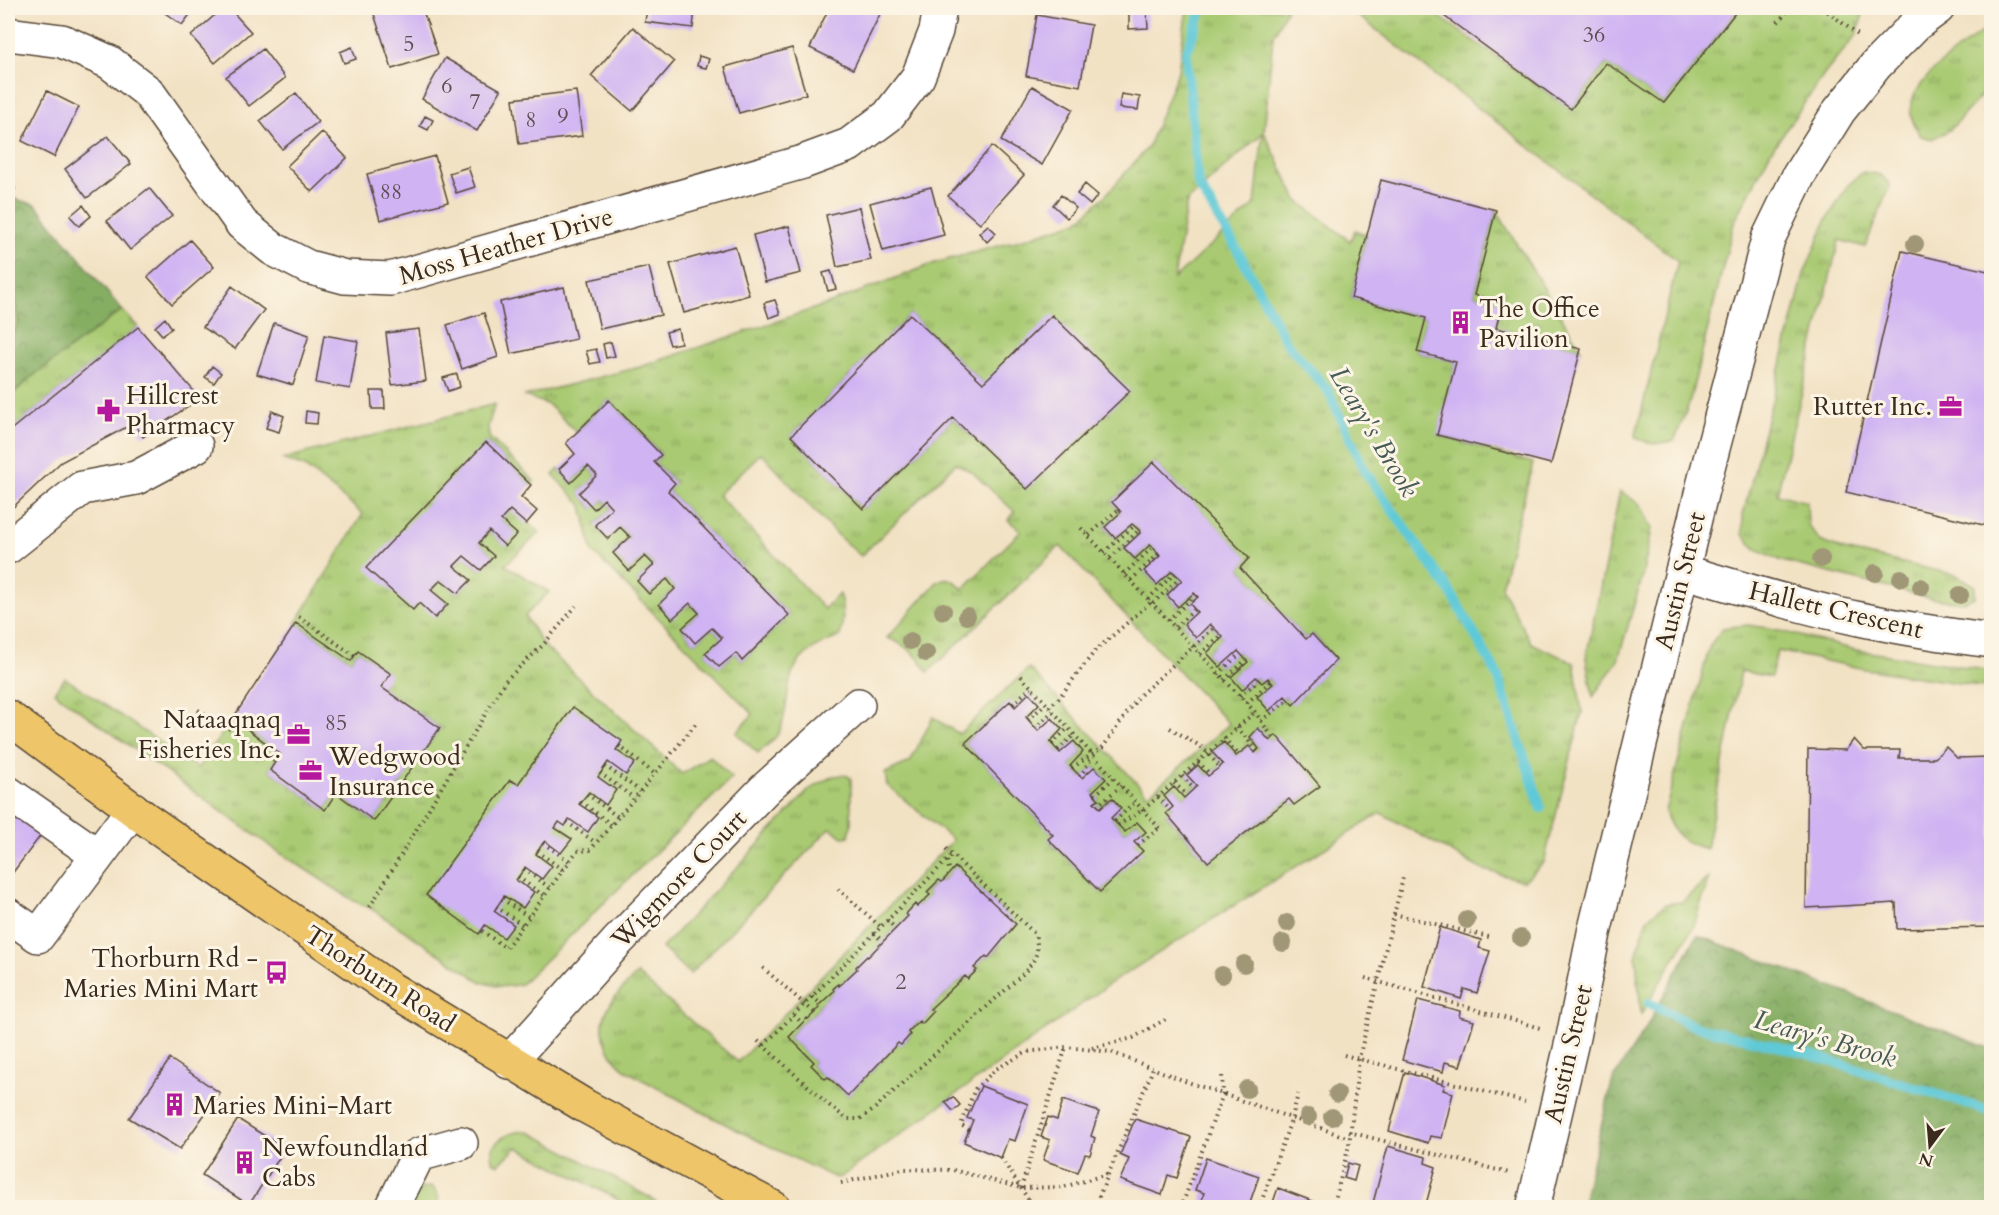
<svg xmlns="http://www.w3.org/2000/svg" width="1999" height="1215" font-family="Cardo,serif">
<defs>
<pattern id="grass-tufts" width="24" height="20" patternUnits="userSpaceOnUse" patternTransform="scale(1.5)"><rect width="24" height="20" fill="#a9ca72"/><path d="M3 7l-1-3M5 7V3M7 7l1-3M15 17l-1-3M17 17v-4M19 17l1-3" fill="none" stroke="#8ba45d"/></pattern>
<pattern id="forest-crowns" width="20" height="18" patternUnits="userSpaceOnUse" patternTransform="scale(1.5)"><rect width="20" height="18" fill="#86ae64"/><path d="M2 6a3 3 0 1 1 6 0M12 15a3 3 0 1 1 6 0" fill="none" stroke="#6f8e52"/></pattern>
</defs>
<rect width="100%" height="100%" fill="#fcf5e5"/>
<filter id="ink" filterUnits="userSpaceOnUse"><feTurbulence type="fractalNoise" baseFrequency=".0167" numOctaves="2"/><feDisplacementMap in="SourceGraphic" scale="12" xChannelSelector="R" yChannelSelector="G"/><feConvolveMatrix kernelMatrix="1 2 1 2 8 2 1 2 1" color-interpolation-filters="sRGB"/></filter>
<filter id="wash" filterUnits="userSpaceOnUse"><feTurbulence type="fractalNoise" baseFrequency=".008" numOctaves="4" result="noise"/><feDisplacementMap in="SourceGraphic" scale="24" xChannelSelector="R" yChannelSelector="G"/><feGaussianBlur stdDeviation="1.35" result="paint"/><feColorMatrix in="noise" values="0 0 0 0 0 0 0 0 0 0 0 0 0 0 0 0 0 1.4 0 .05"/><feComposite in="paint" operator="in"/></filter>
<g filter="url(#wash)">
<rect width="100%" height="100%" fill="#f2e2c4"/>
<path fill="url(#grass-tufts)" stroke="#727a48" stroke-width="1.5" fill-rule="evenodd" d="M1187 8H1287L1273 37 1264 132 1297 200 1350 241 1355 230 1367 235 1351 298 1426 318 1417 352 1456 362 1438 435 1533 463 1501 587 1531 643 1574 663 1582 712 1544 862 1524 881 1481 869 1381 813 1114 981 838 1179C778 1151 719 1122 662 1090 650 1083 628 1074 619 1064 611 1056 604 1042 603 1031 601 1007 621 990 637 974L738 1062 953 840 887 785 885 773 910 762 933 717 959 734 1029 668 1148 795 1229 724 1060 546 928 672C918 655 906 644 887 638L937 582C949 574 954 581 963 589L1021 531 1008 520 1015 512 972 472 956 463 861 556 837 535 761 453 718 495 824 609 839 594C844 609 844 621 840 636 828 642 814 646 804 656 782 677 791 705 780 730 776 740 766 746 758 753L736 733 753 714 592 551 582 505 553 475 559 469 571 483 588 466 597 475 580 493 593 509 604 499 612 508 595 525 620 527 630 537 613 553 629 571 645 556 654 565 637 581 649 594 667 579 675 589 659 605 672 618 690 603 699 613 682 628 695 643 712 628 722 638 706 653 719 667 736 653 742 661 789 615 668 491 675 482 654 462 661 454 609 400 576 432 549 405 525 396 640 367 828 304 935 263 1024 239 1078 221 1106 195 1148 147 1178 71ZM1263 133 1255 204 1174 279 1187 201ZM910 314 983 383 1129 391 1027 489 953 418 863 509 791 436ZM1154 462 1248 558 1240 568 1306 639 1313 634 1336 660 1293 704 1285 696 1269 710 1258 697 1273 684 1268 678 1262 683 1256 677 1242 690 1231 677 1248 662 1238 651 1220 667 1207 653 1223 637 1210 624 1197 638 1184 625 1197 612 1191 604 1198 597 1194 593 1178 607 1167 595 1182 580 1172 571 1157 585 1145 572 1160 556 1150 545 1135 559 1124 548 1140 533 1132 524 1115 538 1105 527 1121 512 1112 502ZM1029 694 1039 704 1026 717 1038 731 1051 719 1050 742 1060 753 1074 741 1083 752 1070 766 1082 778 1094 767 1106 779 1092 792 1099 799 1094 802 1100 808 1112 798 1121 808 1111 818 1125 832 1137 822 1146 832 1134 842 1143 851 1100 892 1049 840 1053 835 965 743 1009 701 1015 707ZM1258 729 1270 741 1276 736 1319 786 1294 805 1289 799 1208 862 1166 814 1173 807 1164 796 1174 787 1184 798 1197 786 1187 775 1198 765 1208 776 1223 764 1212 752 1224 742 1236 756 1248 746 1255 753 1259 749 1250 737ZM955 867 1016 924 998 944 1000 946 988 958 986 956 974 968 976 971 968 979 965 976 930 1009 933 1012 922 1023 919 1021 908 1032 910 1035 902 1044 898 1043 848 1096 828 1077 825 1079 811 1065 814 1062 789 1037 806 1018 808 1019 820 1008 818 1006 834 991 833 989 838 984 839 986 857 969 856 967 867 956 868 957 908 916 915 905 917 907 930 895 927 891 939 880 942 882Z
M1348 8H1427L1571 109 1606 63 1664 103 1739 8H1853L1863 14 1857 34 1826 72 1771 151 1734 223 1689 404 1674 441 1653 444 1635 438 1678 261Z
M1991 25V85L1950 130 1932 139 1921 136C1915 127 1909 117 1911 106 1915 76 1969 42 1991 25Z
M1863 172 1881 175 1890 185 1865 247 1839 240 1777 494 1807 502 1808 525 1820 541 1844 550 1957 575 1975 586V597L1963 602 1934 599 1782 561 1754 548 1743 534V515L1804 274 1826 221 1848 185Z
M1496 210 1581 349 1496 328 1502 302 1474 295Z
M8 295H14L19 322 8 344Z
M122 310 138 327 8 432V398L30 378Z
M495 404 488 426 489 437 534 481 531 485 486 442 414 609 419 603 436 617 448 604 431 590 441 580 458 593 470 581 454 566 464 556 481 570 494 556 479 543 489 531 505 545 516 534 501 520 510 510 540 532 505 565 549 592 525 616 543 645 682 774 710 756 732 778 521 984C506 988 495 987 480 981L370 908 354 901 280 853 54 692 65 678 198 768 233 718 280 754 270 770 325 810 336 793 374 821 440 728 381 687 390 674 358 651 351 661 296 623 363 514 305 467 282 459Z
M1620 491 1641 505 1652 529 1642 578 1618 660 1593 697 1586 658Z
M1747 625 1769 628 1856 650 1991 671V688L1865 669 1777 651 1771 677 1741 671 1706 849C1682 842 1672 834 1665 811L1710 645 1723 628Z
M845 775 851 778V825L849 836 843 837 830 828 690 974 662 948 810 789 833 776Z
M1709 877 1694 926 1641 1014 1636 957 1647 919 1666 904 1682 902Z
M528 1131 651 1198 662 1207H616L619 1200 517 1147 498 1165 492 1161C488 1140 510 1131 528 1131Z
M432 1187C439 1193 439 1199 438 1207L401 1208 419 1188Z"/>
<path fill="url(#forest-crowns)" stroke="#606c41" stroke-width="1.5" d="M8 197 36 205 122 310 30 378 8 398V344L19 322 14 295H8Z
M1697 935 1991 1049V1207H1582L1590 1171 1613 1079 1644 1031Z"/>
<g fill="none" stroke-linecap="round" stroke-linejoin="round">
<path stroke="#5ec9d7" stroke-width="10" d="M1202 8 1186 54 1198 184 1239 253 1287 344 1327 389 1366 473 1451 593 1497 674 1541 808
M1649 1003 1694 1026 1805 1053 1992 1112"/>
</g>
<g id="blocks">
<path fill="#cfb3f3" d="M158 8H195L182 25Z
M223 8H229L251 32 215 63 191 36Z
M372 8H422L438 54 392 69Z
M647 8H695L693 28 645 22Z
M829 8H883L853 69 810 48Z
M1433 8H1739L1664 103 1606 63 1571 109Z
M1129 13H1147L1148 28 1129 29Z
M1037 15 1091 25 1080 86 1026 76Z
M633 27 674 62 632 111 591 76Z
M352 47 356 59 344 63 340 52Z
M792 48 806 94 739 113 725 67Z
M263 49 285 78 249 106 226 77Z
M699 56 709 59 706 68 697 66Z
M445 58 501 90 477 131 422 99Z
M1032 86 1073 109 1042 165 1001 141Z
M47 91 79 107 54 157 22 141Z
M576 91 582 136 519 144 513 99Z
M296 93 318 122 282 149 260 121Z
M1121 94 1140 97 1138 110 1119 108Z
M425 116 433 120 428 130 420 126Z
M322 132 347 158 312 192 287 166Z
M108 136 131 164 87 198 65 169Z
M992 146 1024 175 980 224 948 196Z
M435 156 448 202 380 220 367 174Z
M468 167 475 187 456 193 449 173Z
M8 171H10L15 189 8 191Z
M1381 180 1496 210 1474 295 1502 302 1496 328 1581 349 1551 464 1437 435 1456 362 1417 352 1426 318 1351 298Z
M1085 184 1098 195 1090 205 1077 194Z
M931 187 944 235 883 251 870 203Z
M149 188 172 216 130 250 107 221Z
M1061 195 1076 208 1067 218 1053 205Z
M83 205 91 216 79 226 70 216Z
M859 207 871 260 837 267 826 215Z
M988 225 996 233 987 242 979 233Z
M789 226 801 273 765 282 753 235Z
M190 240 214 267 172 304 148 277Z
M735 246 749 295 684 313 670 264Z
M1902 251 1992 272V527L1846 492Z
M649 267 661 315 600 329 589 280Z
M831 271 836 289 828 291 823 273Z
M232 286 264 310 235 349 203 327Z
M564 287 576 339 511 354 500 302Z
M775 300 780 314 769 318 764 303Z
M484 313 498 357 462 369 447 325Z
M910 314 983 383 1052 315 1130 391 1027 489 953 418 863 509 791 436Z
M165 318 172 328 162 335 155 327Z
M274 323 309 335 293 385 257 374Z
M138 327 200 398 143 437 134 423 61 462 9 511 8 510V432Z
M419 329 426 381 392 385 386 333Z
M678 329 681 343 670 345 666 332Z
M324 335 358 341 350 389 316 383Z
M611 342 615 356 606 358 603 344Z
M596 349 600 362 590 364 586 351Z
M212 366 221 373 214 383 205 377Z
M457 374 460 387 448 391 443 378Z
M371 391H384L385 409H372Z
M609 400 661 455 654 462 675 483 668 491 789 615 742 661 736 653 719 667 705 653 722 638 712 628 695 643 682 628 699 613 690 603 672 619 659 604 675 589 667 579 649 594 637 581 654 565 645 556 629 571 613 553 630 537 620 527 608 539 595 525 612 508 604 499 594 509 579 493 597 475 588 466 571 483 559 469 575 454 566 443Z
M272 411 284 416 279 432 266 428Z
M306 411 318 413 317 424 305 423Z
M486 442 531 485 521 497 537 511 526 524 510 510 501 520 517 534 505 546 489 531 479 543 494 556 481 570 464 556 454 566 471 580 458 593 441 580 431 590 448 604 435 618 419 603 413 610 366 568Z
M1154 462 1249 558 1240 568 1306 639 1312 634 1336 660 1293 705 1285 696 1269 711 1257 697 1273 684 1268 678 1262 683 1256 677 1242 690 1231 677 1248 662 1238 651 1220 667 1207 653 1223 637 1210 624 1196 638 1184 624 1197 612 1190 604 1198 597 1194 593 1178 607 1167 595 1182 580 1180 578 1172 571 1157 585 1144 571 1160 556 1153 547 1150 545 1135 559 1124 548 1140 533 1139 530 1132 524 1115 538 1105 527 1121 512 1112 502Z
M296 623 351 661 358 651 391 674 381 687 440 728 374 821 336 793 325 810 270 770 280 754 233 718Z
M1029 693 1039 704 1026 717 1038 731 1052 718 1062 729 1050 742 1060 753 1074 741 1083 752 1070 766 1082 778 1094 767 1106 779 1092 792 1099 799 1094 802 1100 808 1112 798 1121 808 1111 818 1125 832 1137 822 1146 832 1134 842 1143 851 1100 892 1048 839 1053 835 965 743 1010 701 1015 707Z
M573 707 622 741 616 750 635 763 626 775 608 762 598 777 616 790 606 805 589 792 579 804 598 817 588 832 569 819 565 826 559 822 555 828 572 839 561 853 545 841 543 843 536 854 552 866 542 879 525 867 524 869 516 880 534 892 523 908 504 896 494 911 514 925 504 938 485 925 479 934 426 895 510 780 518 784Z
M1258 728 1270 741 1276 735 1320 786 1294 805 1289 799 1208 862 1166 813 1173 807 1164 796 1174 787 1184 798 1197 786 1187 775 1198 765 1208 776 1220 767 1223 764 1212 752 1224 742 1236 756 1249 746 1255 753 1259 749 1250 737Z
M1854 739 1864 750H1900L1899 758H1935L1946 747 1957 758 1990 757 1992 927 1897 929 1896 903 1806 908 1808 749 1846 750Z
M8 803 44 831 8 879Z
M955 867 1016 924 988 958 986 956 974 968 977 970 968 979 965 976 930 1009 933 1012 922 1024 919 1021 908 1032 910 1035 901 1045 898 1043 848 1096 828 1077 825 1079 811 1065 814 1062 789 1037 807 1018 808 1019 820 1008 818 1006 834 991 833 989 838 984 839 986 857 969 856 967 867 956 868 957 908 916 906 914 915 904 917 907 930 895 927 892 939 880 942 882Z
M1440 927 1481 940 1479 948 1490 951 1477 993 1464 989 1461 999 1424 987Z
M1418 1000 1460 1011 1459 1017 1474 1021 1460 1066 1445 1062 1443 1072 1402 1060Z
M170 1059 220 1093 180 1149 129 1118Z
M1405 1072 1445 1085 1443 1090 1453 1093 1442 1138 1430 1136 1428 1143 1389 1131Z
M981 1086 1028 1104 1015 1141 1008 1139 1001 1158 964 1142 973 1120 967 1118Z
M953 1097 960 1105 953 1111 945 1102Z
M1063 1100 1099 1112 1091 1136 1095 1138 1090 1155 1085 1154 1078 1172 1043 1160 1050 1140 1041 1137 1048 1117 1057 1120Z
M238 1119 285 1149 249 1205 202 1175Z
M1135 1119 1191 1137 1177 1178 1168 1175 1162 1195 1120 1180 1129 1159 1120 1155Z
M1388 1146 1426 1157 1425 1163 1436 1167 1425 1208 1413 1206 1412 1208H1388L1373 1203Z
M1206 1158 1259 1176 1248 1208H1199L1204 1193 1195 1190Z
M1348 1163 1358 1166 1354 1181 1344 1178Z
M1278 1188 1315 1202 1313 1208H1271Z"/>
</g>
</g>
<g filter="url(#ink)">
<use href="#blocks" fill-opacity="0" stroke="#564637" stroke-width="1.5"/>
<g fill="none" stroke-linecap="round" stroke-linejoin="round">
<defs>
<path id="minor" d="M8 34 62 41 109 62 148 92 242 224 273 249 308 267 345 277 390 279 803 162 849 145 888 116 918 77 936 31 940 8
M8 547 82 488 136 478 196 446
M1682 571C1740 588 1797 606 1855 618 1900 628 1946 635 1992 641
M8 793 97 855
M8 915 38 936 133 809
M509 1062 617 942 766 788 858 705
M392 1208 418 1155 461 1143
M1533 1208 1573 1037 1594 933 1702 490 1768 239 1799 175 1839 111 1876 65 1915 25 1938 8"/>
<path id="major" d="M8 717 146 819 388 987 585 1106 774 1208"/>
</defs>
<use href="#minor" stroke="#564637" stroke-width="36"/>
<use href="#major" stroke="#564637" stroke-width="36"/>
<path stroke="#564637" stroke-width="4" stroke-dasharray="1.5 4.5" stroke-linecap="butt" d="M1823 8 1858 35
M1778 22 1790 8
M1081 528 1255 712 1273 738
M1089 535 1119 509
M1104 552 1134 526
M1110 558 1139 530
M1124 574 1153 547
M1131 580 1159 554
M1148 599 1175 573
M1153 603 1180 578
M299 617 355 656
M1168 620 1196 595
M1175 627 1195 609
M1200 654 1221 636
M1218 674 1240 654
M1021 676 1162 831
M1224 680 1246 660
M1240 696 1259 680
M1247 703 1271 681
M1013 704 1031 687
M1049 707 1058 699 1095 651 1151 602
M198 710 227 727 275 762
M1028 720 1045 704
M1261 721 1288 700
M1237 727 1257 751
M1035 728 1053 711
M1170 728 1203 748 1220 767
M1224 738 1238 754
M1052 744 1068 728
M619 746 655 774 697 722
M1058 750 1074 735
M1198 762 1210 774
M605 766 640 791
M1072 768 1103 747 1139 696 1214 628
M600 773 634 798
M1182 776 1194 789
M1080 777 1092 757
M1174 783 1187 795
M587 794 618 817
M1095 795 1114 778
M1158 797 1170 810
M581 802 612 825
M1097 806 1121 786
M1115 821 1135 802
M567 822 596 843
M1118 825 1143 810 1255 712
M543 843 569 861
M1138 845 1159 828
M537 851 563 870
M947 861 950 872
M524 869 550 888
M518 877 544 896
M838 889 881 927
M502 899 529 917
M370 907 505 681 543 645 576 606
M496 907 523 925
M1394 914 1489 937
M887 920 896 929
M482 931 506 948 577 851 590 850 655 774
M874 933 883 942
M763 968 815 1013
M1365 978 1540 1028
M812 997 820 1003
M794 1015 802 1023
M758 1041 830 1106 847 1119H860L872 1111 1024 973C1036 958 1040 953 1035 934L945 848
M764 1045 952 855
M1092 1048 1133 1038 1166 1019
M1344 1055 1525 1102
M969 1130 961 1125 975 1089 996 1069 1027 1052 1066 1047 1111 1052 1185 1081 1349 1138
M1349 1132 1509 1173
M1001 1158 1034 1208
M841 1183 902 1169 953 1170 1021 1188 1064 1187 1107 1174
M1021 1188 1066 1047
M1334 1205 1346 1208
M1094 1208 1153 1069
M1181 1208 1223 1094 1222 1075
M1259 1208 1292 1118 1298 1094
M1333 1208 1349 1145 1359 1058 1404 874"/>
<use href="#minor" stroke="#fff" stroke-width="33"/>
<use href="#major" stroke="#eec569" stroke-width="33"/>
</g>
<g fill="#a09776">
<circle cx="1915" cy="244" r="9"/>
<circle cx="1821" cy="559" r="9"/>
<circle cx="1875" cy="573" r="9"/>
<circle cx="1901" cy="578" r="9"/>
<circle cx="1921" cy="587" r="9"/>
<circle cx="1960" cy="595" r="9"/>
<circle cx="943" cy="611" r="9"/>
<circle cx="967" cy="616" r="9"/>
<circle cx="910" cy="641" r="9"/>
<circle cx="926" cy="653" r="9"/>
<circle cx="1467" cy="920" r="9"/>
<circle cx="1287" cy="923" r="9"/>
<circle cx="1521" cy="938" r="9"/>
<circle cx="1283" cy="943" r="9"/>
<circle cx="1244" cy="964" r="9"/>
<circle cx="1222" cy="975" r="9"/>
<circle cx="1247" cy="1089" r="9"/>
<circle cx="1337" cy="1094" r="9"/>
<circle cx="1308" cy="1117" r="9"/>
<circle cx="1332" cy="1117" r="9"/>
</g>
</g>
<defs>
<symbol id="building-bare" viewBox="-9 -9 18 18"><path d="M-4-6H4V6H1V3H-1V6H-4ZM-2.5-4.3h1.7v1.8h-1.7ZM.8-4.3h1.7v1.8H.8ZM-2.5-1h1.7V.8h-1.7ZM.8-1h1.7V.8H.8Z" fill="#b5179e" stroke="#fcf5e5" stroke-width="2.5" paint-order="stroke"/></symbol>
<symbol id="office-bare" viewBox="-9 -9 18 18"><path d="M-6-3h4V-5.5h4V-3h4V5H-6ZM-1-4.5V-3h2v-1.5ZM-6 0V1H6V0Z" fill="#b5179e" stroke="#fcf5e5" stroke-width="2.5" paint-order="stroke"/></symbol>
<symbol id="pharmacy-bare" viewBox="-9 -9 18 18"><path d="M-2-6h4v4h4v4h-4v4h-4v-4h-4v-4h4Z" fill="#b5179e" stroke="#fcf5e5" stroke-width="2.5" paint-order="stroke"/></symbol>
<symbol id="bus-bare" viewBox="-9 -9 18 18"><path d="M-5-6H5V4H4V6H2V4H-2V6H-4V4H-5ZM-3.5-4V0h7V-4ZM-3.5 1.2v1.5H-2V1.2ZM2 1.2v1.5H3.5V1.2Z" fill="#b5179e" stroke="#fcf5e5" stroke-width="2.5" paint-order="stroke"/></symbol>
</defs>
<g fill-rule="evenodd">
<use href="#building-bare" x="1444" y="306" width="33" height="33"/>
<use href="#office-bare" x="1934" y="390" width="33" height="33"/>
<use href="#pharmacy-bare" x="92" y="394" width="33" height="33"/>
<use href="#office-bare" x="282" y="718" width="33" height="33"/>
<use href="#office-bare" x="294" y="754" width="33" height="33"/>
<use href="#bus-bare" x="260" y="956" width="33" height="33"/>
<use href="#building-bare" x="158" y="1088" width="33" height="33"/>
<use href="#building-bare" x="228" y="1146" width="33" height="33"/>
</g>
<g text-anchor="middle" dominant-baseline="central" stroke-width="6" stroke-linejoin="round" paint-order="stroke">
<g font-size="22" fill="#604c53">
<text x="1594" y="35">36</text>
<text x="409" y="44">5</text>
<text x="447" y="86">6</text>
<text x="475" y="102">7</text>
<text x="563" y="116">9</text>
<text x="531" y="120">8</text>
<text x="391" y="192">88</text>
<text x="336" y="723">85</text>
<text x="901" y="982">2</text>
</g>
<g font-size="26" fill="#3b2a1e" stroke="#fcf5e5">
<text transform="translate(506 246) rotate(-16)">Moss Heather Drive</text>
<text transform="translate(1680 581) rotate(-76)">Austin Street</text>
<text transform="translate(1836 610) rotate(13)">Hallett Crescent</text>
<text transform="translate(679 879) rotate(-46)">Wigmore Court</text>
<text transform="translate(380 979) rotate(33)">Thorburn Road</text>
<text transform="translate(1568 1054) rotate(-77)">Austin Street</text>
</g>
<g font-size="26" fill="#3b2a1e" stroke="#fcf5e5" text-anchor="start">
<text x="1479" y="308">The Office<tspan x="1479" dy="30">Pavilion</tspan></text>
<text x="126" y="395">Hillcrest<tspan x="126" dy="30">Pharmacy</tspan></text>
<text x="1932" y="406" text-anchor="end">Rutter Inc.</text>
<text x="281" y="719" text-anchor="end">Nataaqnaq<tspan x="281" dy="30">Fisheries Inc.</tspan></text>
<text x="329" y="756">Wedgwood<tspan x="329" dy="30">Insurance</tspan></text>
<text x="258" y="958" text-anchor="end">Thorburn Rd -<tspan x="258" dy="30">Maries Mini Mart</tspan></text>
<text x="193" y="1105">Maries Mini-Mart</text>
<text x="262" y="1147">Newfoundland<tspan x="262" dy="30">Cabs</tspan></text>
</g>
<g font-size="27" font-style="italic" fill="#465a56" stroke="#fcf5e5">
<text transform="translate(1374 432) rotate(59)">Leary's Brook</text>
<text transform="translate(1825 1039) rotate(16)">Leary's Brook</text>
</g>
</g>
<rect width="1999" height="1215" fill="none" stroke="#fcf5e5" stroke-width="30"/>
<g transform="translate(1930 1146) rotate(196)" stroke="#fcf5e5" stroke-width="4.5" paint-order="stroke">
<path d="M0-4.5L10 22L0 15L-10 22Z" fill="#3b2a1e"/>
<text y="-9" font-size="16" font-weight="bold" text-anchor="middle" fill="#3b2a1e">N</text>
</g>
</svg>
